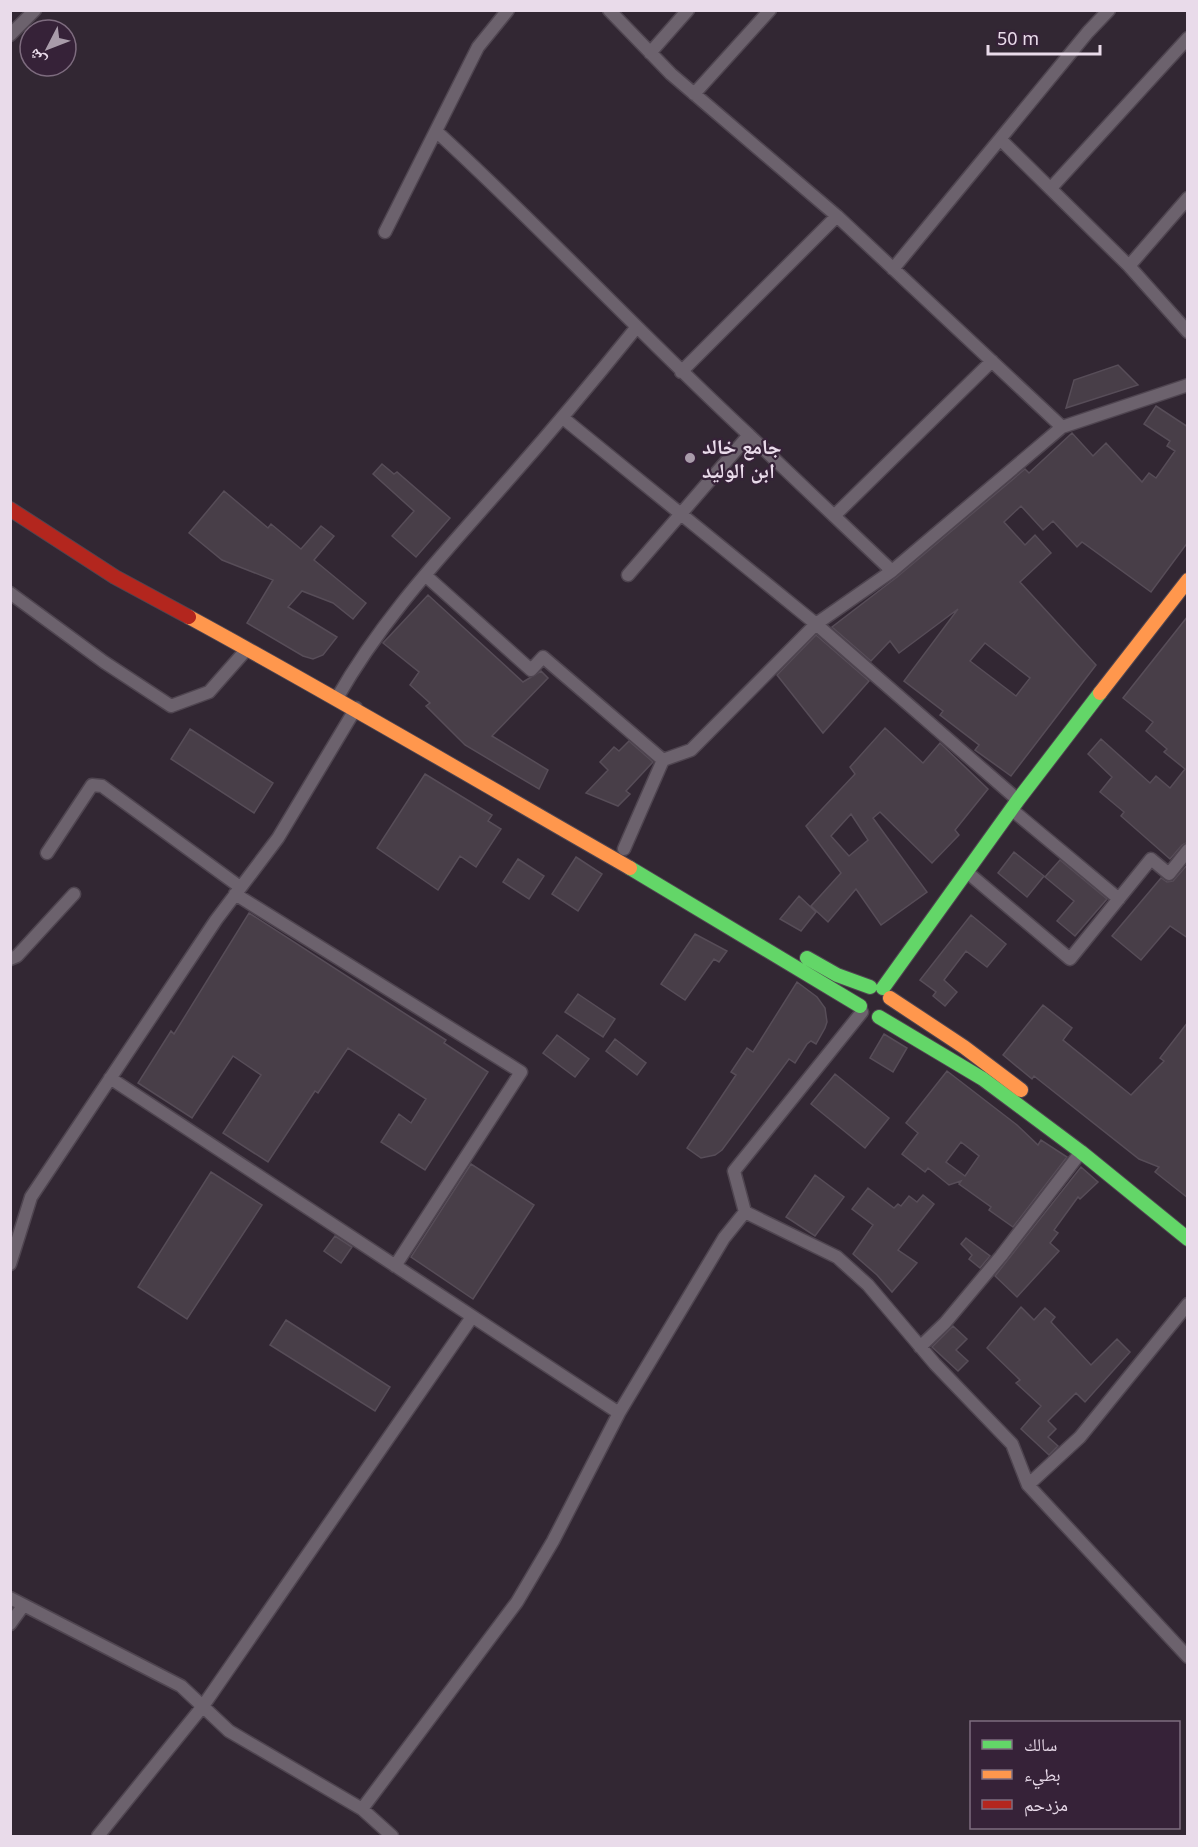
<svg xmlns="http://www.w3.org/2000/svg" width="1198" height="1847" font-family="'Noto Sans','Noto Naskh Arabic',sans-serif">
<rect width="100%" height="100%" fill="#322733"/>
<path fill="#483e48" stroke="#574d58" stroke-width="1.5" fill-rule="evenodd" d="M1118 365 1138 385 1066 408 1074 380Z
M1156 406 1188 427V542L1151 592 1082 542 1077 547 1053 521 1043 530 1021 506 1004 522 1025 545 1035 535 1051 553 1020 582 1096 665 1011 776 975 750 979 745 940 715 943 711 904 681 958 609 899 653 890 641 871 661 832 627 897 577 1025 469 1029 473 1072 433 1093 456 1106 443 1142 482 1149 473 1156 478 1175 451 1167 446 1170 441 1144 424ZM985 643 1030 678 1016 696 970 661Z
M382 464 394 474 397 472 450 518 416 557 392 536 414 511 373 474Z
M224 491 268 528 271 524 301 549 321 526 334 536 314 560 366 603 353 619 333 603 302 591 288 607 337 637 323 655 313 659 303 656 247 623 273 580 222 560 189 533Z
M428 595 523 682 541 671 548 678 492 736 548 770 539 789 465 745 426 706 430 703 410 685 419 672 383 643Z
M1188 616V842L1182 845 1170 859 1121 816 1124 812 1100 792 1112 777 1088 754 1101 739 1150 783 1156 776 1170 788 1185 769 1164 752 1167 749 1146 731 1153 722 1123 698Z
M816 635 869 681 823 733 777 675Z
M885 728 923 763 940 743 988 789 955 830 959 835 932 863 880 812 873 818 927 892 881 925 856 889 828 922 811 906 841 873 806 826 855 774 850 767ZM851 814 868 840 849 856 831 836Z
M190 729 273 783 254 813 171 759Z
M629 741 653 762 626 791 630 794 618 806 586 793 608 770 600 762 614 747 619 751Z
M425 774 492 815 488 821 501 829 476 867 460 856 438 890 377 848Z
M1014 852 1044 876 1027 897 998 873Z
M576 857 602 874 578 911 552 894Z
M518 859 544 876 529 899 503 882Z
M1060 860 1107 899 1075 936 1057 921 1074 901 1045 877Z
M1188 864V938L1170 926 1141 960 1112 936 1161 878 1167 882 1173 881Z
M799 896 816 912 801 931 780 919Z
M249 913 421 1024 446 1040 444 1043 488 1072 425 1170 381 1142 399 1114 411 1123 426 1099 348 1048 318 1093 315 1091 268 1162 223 1133 261 1075 233 1056 192 1118 138 1083 171 1031 174 1034Z
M971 915 1006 944 987 967 966 951 944 980 957 992 945 1006 933 996 936 992 920 980Z
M695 934 727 951 719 962 714 959 685 1000 661 984Z
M797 982 817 997 825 1008 827 1022 825 1028 816 1044 811 1041 807 1044 795 1063 789 1059 722 1150 715 1155 701 1158 687 1148 736 1075 731 1072 747 1048 753 1052Z
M578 994 615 1019 603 1037 565 1012Z
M1043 1005 1072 1028 1063 1040 1131 1095 1164 1061 1160 1058 1188 1022V1198L1155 1172 1159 1167 1139 1159 1034 1076 1032 1079 1003 1055Z
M884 1034 907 1048 893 1072 870 1058Z
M557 1035 589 1059 575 1077 543 1053Z
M615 1039 646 1063 637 1075 606 1051Z
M947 1071 1017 1125 1038 1145 1041 1140 1067 1157 1013 1227 989 1210 991 1207 959 1184 961 1181 949 1185 928 1168 925 1172 902 1154 918 1133 906 1123ZM961 1142 979 1156 965 1176 946 1162Z
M835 1074 889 1118 865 1148 811 1104Z
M471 1164 534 1205 473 1299 411 1257Z
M1081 1167 1098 1182 1080 1199 1078 1197 1054 1230 1058 1233 1050 1243 1059 1251 1017 1297 995 1276Z
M211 1172 262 1205 187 1319 138 1287Z
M815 1175 844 1197 815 1236 786 1217Z
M868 1188 894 1208 898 1204 901 1206 909 1196 917 1202 923 1195 934 1204 898 1250 917 1263 892 1292 877 1275 853 1254 873 1225 852 1209Z
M335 1236 352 1247 341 1263 324 1251Z
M966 1238 990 1256 980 1268 969 1259 972 1255 961 1244Z
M1021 1307 1034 1320 1045 1308 1055 1317 1051 1322 1091 1365 1117 1339 1130 1352 1085 1402 1076 1393 1048 1421 1056 1429 1048 1437 1058 1446 1049 1455 1021 1429 1041 1406 1016 1383 1020 1380 987 1348Z
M286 1320 390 1387 375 1411 270 1345Z
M953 1326 967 1339 956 1350 968 1361 958 1371 932 1347Z"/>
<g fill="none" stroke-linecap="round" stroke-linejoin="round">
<defs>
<path id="street" d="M609 10 671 74 837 216 1062 427
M10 35 35 10
M650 53 688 10
M694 94 770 10
M436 131C543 229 642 336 749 435L628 575
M1000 139 1129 266
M1051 188 1188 38
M1188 198 1129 266 1188 332
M385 232 478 47 508 10
M893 269 1088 32 1109 10
M681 372 837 216
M563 418 816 624 1018 800
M749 435 892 571
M834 516 992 361
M425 575 531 670 543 657 663 760 624 849
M10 593 104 662 171 706 209 692 247 649
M337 698C381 621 436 562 494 496 543 441 590 385 636 328
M663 760 691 750 816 624 892 571 1062 427 1188 385
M1011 809 1119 899
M47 853 92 785 102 786 240 887
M967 872 1070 959 1151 859 1169 874 1188 850
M235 894 521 1072 395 1266
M10 959 17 956 74 894
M110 1078 619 1413
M745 1212 734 1171 862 1012
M10 1264 31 1197 216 920 278 838 356 708
M920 1347 945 1323 1001 1256 1081 1152
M1028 1485 1080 1437 1188 1304
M10 1598 181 1686 229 1731 362 1809 392 1836
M10 1624 23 1606
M362 1809 517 1602 553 1541 619 1413 724 1238 745 1212 837 1257 868 1285 935 1364 1012 1444 1028 1485 1188 1657
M98 1836 203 1706 472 1317"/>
<path id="fast" d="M630 868 860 1006
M807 958 837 975 870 987
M883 988 1018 800 1100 693
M879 1017 983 1079 1081 1152 1188 1239"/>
<path id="slow" d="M189 617C338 698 483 784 630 868
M1100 693 1188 580
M890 998 964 1047 1021 1090"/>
<path id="jam" d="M10 509 115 577 189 617"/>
</defs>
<use href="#street" stroke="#4f4550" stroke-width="15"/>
<use href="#fast" stroke="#4f4550" stroke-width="16"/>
<use href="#slow" stroke="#4f4550" stroke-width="16"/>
<use href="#jam" stroke="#4f4550" stroke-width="16"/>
<use href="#street" stroke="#6c626d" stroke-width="12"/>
<use href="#fast" stroke="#63d668" stroke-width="14"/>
<use href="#slow" stroke="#ff974d" stroke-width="14"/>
<use href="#jam" stroke="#b3261e" stroke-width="14"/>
</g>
<circle fill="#a99caa" stroke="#362238" stroke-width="2" cx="690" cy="458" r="6"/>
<g text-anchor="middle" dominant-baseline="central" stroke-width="4.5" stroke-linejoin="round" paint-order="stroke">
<g font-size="21" font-weight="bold" fill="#e9dbea" stroke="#362238" text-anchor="start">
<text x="702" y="446">جامع خالد<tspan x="702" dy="24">ابن الوليد</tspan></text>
</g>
</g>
<rect width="1198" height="1847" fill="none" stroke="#e9dbea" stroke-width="24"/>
<rect x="970" y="1721" width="210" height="108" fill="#362238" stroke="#7e6c7f" stroke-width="1.5"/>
<rect x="982" y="1740" width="30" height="9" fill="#63d668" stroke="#7e6c7f" stroke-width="1.5"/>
<text x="1024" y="1751" font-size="18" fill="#e9dbea">سالك</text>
<rect x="982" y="1770" width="30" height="9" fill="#ff974d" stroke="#7e6c7f" stroke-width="1.5"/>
<text x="1024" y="1781" font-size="18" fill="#e9dbea">بطيء</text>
<rect x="982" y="1800" width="30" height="9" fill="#b3261e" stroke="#7e6c7f" stroke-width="1.5"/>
<text x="1024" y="1811" font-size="18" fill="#e9dbea">مزدحم</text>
<g transform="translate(48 48) rotate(228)"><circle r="28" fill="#362238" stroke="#7e6c7f" stroke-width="1.5"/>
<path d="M0-4.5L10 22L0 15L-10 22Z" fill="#a99caa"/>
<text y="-9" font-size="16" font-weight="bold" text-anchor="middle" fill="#e9dbea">ش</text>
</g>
<path d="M988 45v9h112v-9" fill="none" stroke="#e9dbea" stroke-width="3"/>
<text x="997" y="45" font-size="18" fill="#e9dbea" stroke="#362238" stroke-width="4.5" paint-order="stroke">50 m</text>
</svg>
